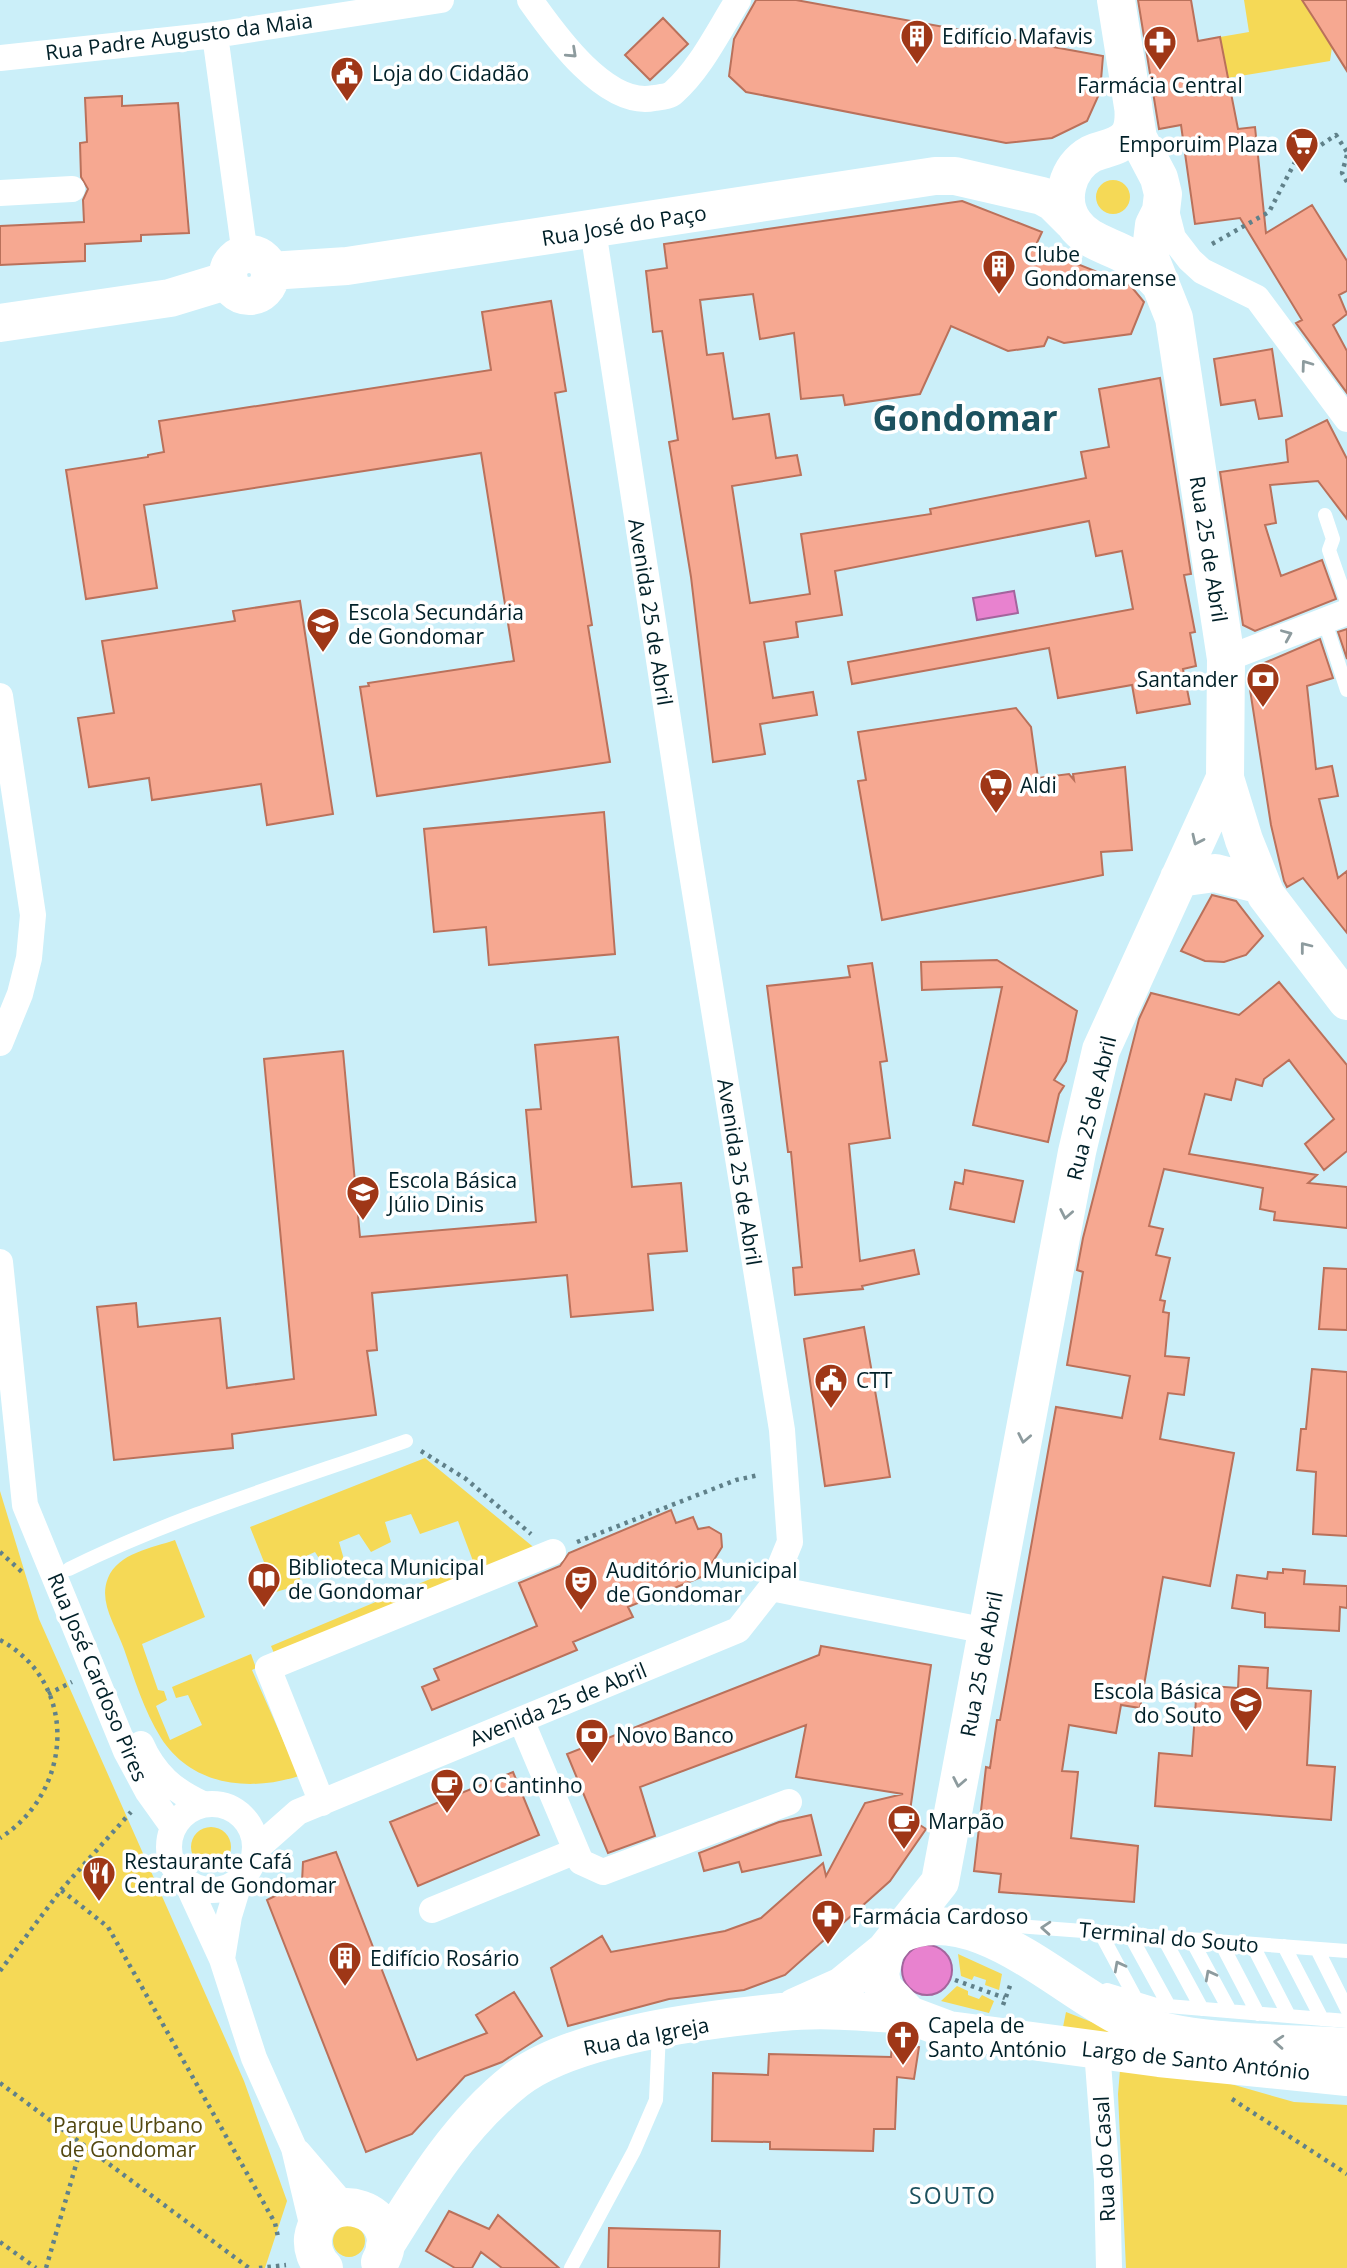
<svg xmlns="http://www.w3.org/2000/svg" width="1347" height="2268" font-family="'Open Sans',sans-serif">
<rect width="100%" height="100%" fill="#cbeff9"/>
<path fill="#f5d956" d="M1244 0H1302L1332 47 1330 61 1222 79 1220 37 1249 32Z
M1096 197a17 17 0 1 1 34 0a17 17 0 1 1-34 0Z
M425 1458 537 1550 276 1658 271 1646 473 1561 458 1521 420 1534 411 1514 385 1522 391 1542 371 1552 359 1534 339 1542 345 1563 327 1571 315 1552 293 1562 302 1584 276 1592 250 1527Z
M0 1491 39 1619 244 2081 287 2201 265 2268H0Z
M175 1540 205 1617 142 1644 158 1690 164 1691 167 1700 156 1706 170 1740 202 1725 188 1695 176 1698 172 1687 251 1654 256 1668 252 1670 299 1776C249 1792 192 1786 161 1738 144 1711 134 1678 124 1649 116 1626 98 1602 108 1578 118 1553 152 1548 175 1540Z
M191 1847a20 20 0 1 1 40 0a20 20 0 1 1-40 0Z
M958 1954 1002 1974 999 1990 985 1985 986 1980 974 1976 972 1980 961 1976Z
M957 1986 968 1991V1995L979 1999 982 1995 994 2001 989 2013 941 2001Z
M1066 2012 1125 2035 1062 2032Z
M1120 2070 1224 2082 1294 2102 1347 2105V2268H1126L1118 2094Z
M333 2241a16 16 0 1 1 32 0a16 16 0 1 1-32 0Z"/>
<path fill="#e882cf" stroke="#a3659d" stroke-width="2" d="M1014 591 1018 613 977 620 973 598Z
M902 1970a25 25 0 1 1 50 0a25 25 0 1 1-50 0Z"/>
<path fill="#f6a891" stroke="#ba715b" stroke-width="2" d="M756 0H796L1103 56 1100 92 1087 121 1052 138 1006 143 746 92 729 76 734 39Z
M1138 0H1191L1198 41 1220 37 1238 129 1255 127 1266 233 1312 205 1347 261V291L1339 295 1347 314 1333 325 1347 351V393L1296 323 1302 320 1240 218 1195 224 1181 125 1159 129Z
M1302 0H1347V71L1315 20Z
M663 18 688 44 650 80 625 55Z
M122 96V106L178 103 189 233 141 235V241L85 244V261L0 265V226L84 222 83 200 88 189 81 177 80 143 87 142 85 98Z
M962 201 1042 232 1035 247 1130 285 1144 302 1131 334 1064 343 1048 337 1044 346 1008 351 951 326 920 394 845 405 843 395 801 399 794 333 760 339 753 294 700 300 707 355 723 353 733 419 769 414 776 458 797 455 801 475 732 486 750 603 810 594 801 534 931 514 930 509 1086 478 1081 452 1109 447 1099 389 1160 378 1191 574 1184 575 1195 632 1190 633 1196 666 1183 669 1190 704 1137 713 1132 685 1058 698 1049 648 852 684 848 662 1133 609 1122 551 1096 556 1089 521 835 571 842 615 796 622 798 637 764 642 773 698 813 692 817 715 760 724 765 754 713 762 691 577 669 442 678 440 662 331 653 332 646 271 667 268 664 244Z
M551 301 566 391 555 393 592 625 588 626 610 762 377 796 360 687 369 686 368 683 514 661 481 453 144 505 157 588 86 599 66 470 148 457V455L164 452 159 421 491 370 482 312Z
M1272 349 1282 416 1259 419 1255 400 1221 405 1214 359Z
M1327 420 1347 459V519L1318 481 1270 485 1276 523 1265 525 1281 576 1322 560 1336 599 1255 631 1243 625 1220 472 1288 462 1286 440Z
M300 601 333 814 267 825 261 784 152 800 149 778 89 787 78 718 114 713 102 641 235 621 233 611Z
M1347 629V659L1338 632Z
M1320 639 1333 678 1307 686 1316 769 1332 766 1338 796 1319 799 1338 878 1347 871V933L1303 878 1287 887 1284 881 1271 825 1249 683 1255 667Z
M1016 708 1031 727 1038 778 1069 774 1074 780 1073 774 1125 767 1132 850 1101 852 1103 875 882 920 858 781 866 780 858 732Z
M604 812 615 954 489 965 486 927 434 932 424 829Z
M1212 895 1236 901 1263 936 1246 955 1224 962 1205 961 1181 951Z
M997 960 1077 1011 1066 1061 1054 1080 1064 1086 1059 1094 1048 1142 973 1125 1002 987 922 990 921 962Z
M872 963 887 1061 880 1062 890 1138 849 1144 860 1261 914 1250 919 1274 862 1286 863 1289 795 1295 793 1268 802 1267 791 1152H788L767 986 850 977 848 966Z
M1279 982 1347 1065V1151L1324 1170 1305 1144 1334 1119 1289 1060 1264 1079 1262 1086 1236 1079 1231 1100 1205 1094 1189 1154 1317 1175 1308 1183 1347 1187V1228L1274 1220 1275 1212 1260 1209 1263 1188 1164 1169 1149 1226 1163 1229 1156 1255 1170 1258 1160 1300 1165 1301 1163 1312 1169 1313 1165 1356 1189 1358 1184 1395 1168 1393 1160 1439 1234 1453 1210 1586 1163 1577 1140 1708 1121 1705 1116 1733 1069 1725 1062 1771 1078 1772 1071 1838 1138 1846 1134 1902 999 1892 1001 1874 974 1871 986 1767 990 1768 997 1720H1000L1056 1407 1122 1418 1130 1376 1067 1365 1083 1272 1077 1270 1083 1238 1139 1019 1151 993 1239 1015Z
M618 1037 632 1187 681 1183 687 1251 648 1254 653 1310 571 1317 567 1275 372 1293 377 1350 367 1351 376 1415 232 1434 233 1448 114 1460 97 1307 136 1303 138 1327 220 1318 227 1388 294 1379 264 1059 343 1051 360 1237 536 1222 526 1110 541 1109 535 1045Z
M965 1170 1023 1181 1014 1222 950 1209 955 1182 963 1184Z
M1324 1268 1347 1269V1330L1319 1329Z
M864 1327 890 1477 825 1486 804 1339Z
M1312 1369 1347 1372V1536L1313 1534 1316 1472 1297 1470 1301 1429H1306Z
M671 1510 676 1523 693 1517 698 1529 709 1527 721 1534 722 1547 712 1563 716 1571 628 1607 633 1617 573 1642 577 1650 432 1710 422 1687 439 1680 434 1669 537 1626 519 1583 560 1566 569 1553Z
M1283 1569 1305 1571 1304 1584 1347 1586V1608L1340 1607 1339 1631 1265 1627V1613L1232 1608 1237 1575 1267 1579 1268 1572 1283 1573Z
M821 1646 931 1665 909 1818 926 1829 890 1881 785 1975 744 1990 669 1999 568 2026 551 1968 602 1936 611 1952 725 1931 761 1918 823 1863 826 1876 865 1803 903 1794 796 1777 806 1725 640 1787 655 1836 608 1853 567 1754 819 1655Z
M1239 1666 1268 1668 1267 1688 1311 1691 1307 1765 1335 1767 1331 1820 1155 1806 1159 1753 1192 1756 1197 1685 1238 1688Z
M513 1772 539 1835 418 1886 390 1822Z
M811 1815 821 1855 742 1872 739 1862 704 1871 699 1853 779 1822Z
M336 1852 417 2060 487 2033 476 2015 514 1992 542 2036 502 2062 465 2076 412 2134 366 2152 267 1900 302 1882 303 1862Z
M892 2043 919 2047 914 2079 897 2077 895 2129H874L873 2151 770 2149V2142L712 2141 713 2073 768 2075 769 2054 891 2057Z
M449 2211 489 2229 498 2215 559 2268H502L481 2252 472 2268H455L426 2251Z
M609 2228 720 2231 719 2268H608Z"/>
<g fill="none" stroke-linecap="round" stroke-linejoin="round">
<path stroke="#60818a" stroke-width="4.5" stroke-dasharray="3.5 5" stroke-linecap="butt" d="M1347 155 1342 173 1347 182
M1212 244 1269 212 1295 162 1336 135 1347 152
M421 1451 466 1479 531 1534
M577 1542 736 1480 759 1475
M0 1552 22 1572
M0 1640C80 1683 73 1792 0 1838
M48 1694 72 1682
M61 1890 131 1812
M0 1971 61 1890 108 1927 275 2223 278 2237
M955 1980 1005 1998
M1003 2005 1011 1983
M0 2083 249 2268
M1232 2099 1347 2174
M0 2242 36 2268
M46 2268 82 2144
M259 2268 286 2265"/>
<path stroke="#fff" stroke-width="14" d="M1325 515 1333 539 1329 550 1347 602
M1324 619 1347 690
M69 1569C176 1516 293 1481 406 1441
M1100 1932 1137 2001
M1130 1935 1169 2006
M999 1937 1017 1926 1347 1951
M1163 1937 1202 2009
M1191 1939 1230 2011
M1220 1941 1258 2014
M1252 1944 1289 2016
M1284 1946 1322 2019
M1317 1949 1347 2009
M1107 1990 1156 2005 1347 2021
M571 2268 634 2151 656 2100 659 2032"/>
<path stroke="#fff" stroke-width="26" d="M530 0C554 34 606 108 654 98 661 97 669 97 674 92 701 68 719 30 738 0
M215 35 245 255
M0 58 215 35 441 0
M0 193 72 189
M1164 203 1173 238 1190 260 1202 271 1257 298 1347 419
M1226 659 1347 612
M0 696 33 915 29 958 20 994 0 1043
M0 1262 25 1505 126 1751 148 1792 173 1827
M771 1588 987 1631
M521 1720 581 1862 603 1872 789 1802
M141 1744C154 1774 174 1791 203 1804
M322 1803 268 1668 553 1552
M169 1847a43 43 0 1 1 86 0a43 43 0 1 1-86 0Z
M255 1850 298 1812 738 1630 771 1588 790 1542 782 1430 688 849 593 230
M187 1883 222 1959 254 2058 294 2148 314 2232
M432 1910 576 1851
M222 1959 229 1916 240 1880
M1097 2050 1107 2181 1109 2268
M298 2152 345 2207"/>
<path stroke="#fff" stroke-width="38" d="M1116 0 1138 138 1159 178 1163 194 1161 211 1154 225 1150 258 1174 318 1226 659 1225 778 1101 1050 1077 1152 940 1882 885 1951 880 1974 883 1988 909 2015 949 2030 1159 2058 1347 2077
M1133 104C1134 114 1135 125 1129 135 1120 148 1104 148 1091 154 1067 167 1058 201 1074 223 1087 242 1109 245 1128 256 1140 263 1150 273 1160 284
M228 275a21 21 0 1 1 42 0a21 21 0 1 1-42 0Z
M270 271 347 266 935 176H955L1042 196 1053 202 1072 221
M0 323 170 298 229 280
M1225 778 1244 840 1266 895 1347 1001
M1179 878 1215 873 1262 885
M896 1936C970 1896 1057 1985 1121 2017 1180 2046 1280 2042 1347 2047
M795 2007 842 1986 885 1951
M385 2246C422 2186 460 2124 516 2080 574 2035 709 2019 782 2012 824 2008 868 2012 909 2015
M324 2268C316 2260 312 2249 313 2238 322 2182 409 2210 380 2262"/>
</g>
<defs><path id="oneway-chevron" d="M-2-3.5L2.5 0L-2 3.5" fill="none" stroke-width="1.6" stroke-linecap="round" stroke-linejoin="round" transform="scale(1.75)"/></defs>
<g stroke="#8d9b9e">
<use href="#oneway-chevron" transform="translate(572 53) rotate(43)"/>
<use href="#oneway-chevron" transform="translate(1306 365) rotate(-126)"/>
<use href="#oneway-chevron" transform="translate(1287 635) rotate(-23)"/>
<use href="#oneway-chevron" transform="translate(1197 840) rotate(115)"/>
<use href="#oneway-chevron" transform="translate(1305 947) rotate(-128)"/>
<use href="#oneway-chevron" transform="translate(1066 1214) rotate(101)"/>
<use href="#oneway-chevron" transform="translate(1024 1438) rotate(101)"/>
<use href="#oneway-chevron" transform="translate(959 1782) rotate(101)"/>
<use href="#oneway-chevron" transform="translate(1046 1928) rotate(-176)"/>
<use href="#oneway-chevron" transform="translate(1119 1966) rotate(-118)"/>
<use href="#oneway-chevron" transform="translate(1210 1975) rotate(-118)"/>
<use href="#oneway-chevron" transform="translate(1279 2042) rotate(-176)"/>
</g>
<defs>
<symbol id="building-pin" viewBox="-11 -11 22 30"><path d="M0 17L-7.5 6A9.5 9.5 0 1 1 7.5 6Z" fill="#9f3717" stroke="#fff"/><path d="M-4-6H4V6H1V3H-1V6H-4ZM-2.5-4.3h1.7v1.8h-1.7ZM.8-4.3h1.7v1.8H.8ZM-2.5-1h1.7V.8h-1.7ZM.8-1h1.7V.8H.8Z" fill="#fff"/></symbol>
<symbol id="pharmacy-pin" viewBox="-11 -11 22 30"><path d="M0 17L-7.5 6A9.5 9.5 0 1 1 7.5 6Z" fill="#9f3717" stroke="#fff"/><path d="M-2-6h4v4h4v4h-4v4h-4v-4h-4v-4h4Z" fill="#fff"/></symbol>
<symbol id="civic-pin" viewBox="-11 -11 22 30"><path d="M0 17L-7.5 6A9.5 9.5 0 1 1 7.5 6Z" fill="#9f3717" stroke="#fff"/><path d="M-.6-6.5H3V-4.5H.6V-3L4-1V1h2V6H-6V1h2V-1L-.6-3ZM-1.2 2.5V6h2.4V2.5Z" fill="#fff"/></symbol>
<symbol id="supermarket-pin" viewBox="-11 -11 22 30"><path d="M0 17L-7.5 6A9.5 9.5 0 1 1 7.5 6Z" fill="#9f3717" stroke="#fff"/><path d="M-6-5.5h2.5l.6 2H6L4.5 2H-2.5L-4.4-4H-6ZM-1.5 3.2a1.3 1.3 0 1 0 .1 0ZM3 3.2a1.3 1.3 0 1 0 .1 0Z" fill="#fff"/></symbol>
<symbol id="school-pin" viewBox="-11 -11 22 30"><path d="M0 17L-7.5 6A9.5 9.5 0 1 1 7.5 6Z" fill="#9f3717" stroke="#fff"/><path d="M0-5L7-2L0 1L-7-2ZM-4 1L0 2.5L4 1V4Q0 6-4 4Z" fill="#fff"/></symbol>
<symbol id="bank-pin" viewBox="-11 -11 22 30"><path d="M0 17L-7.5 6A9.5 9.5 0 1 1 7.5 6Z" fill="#9f3717" stroke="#fff"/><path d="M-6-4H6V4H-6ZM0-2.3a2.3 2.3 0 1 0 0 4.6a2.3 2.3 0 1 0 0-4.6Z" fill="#fff"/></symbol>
<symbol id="library-pin" viewBox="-11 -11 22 30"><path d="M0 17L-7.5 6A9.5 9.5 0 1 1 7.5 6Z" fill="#9f3717" stroke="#fff"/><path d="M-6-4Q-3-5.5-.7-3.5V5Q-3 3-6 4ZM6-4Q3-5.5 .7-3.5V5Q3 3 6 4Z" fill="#fff"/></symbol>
<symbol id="theatre-pin" viewBox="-11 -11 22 30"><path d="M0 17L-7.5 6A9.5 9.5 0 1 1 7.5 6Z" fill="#9f3717" stroke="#fff"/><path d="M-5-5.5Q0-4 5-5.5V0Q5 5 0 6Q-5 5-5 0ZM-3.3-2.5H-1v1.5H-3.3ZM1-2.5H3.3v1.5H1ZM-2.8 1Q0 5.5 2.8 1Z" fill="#fff"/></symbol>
<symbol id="cafe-pin" viewBox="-11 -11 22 30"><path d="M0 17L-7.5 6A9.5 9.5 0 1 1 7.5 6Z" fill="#9f3717" stroke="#fff"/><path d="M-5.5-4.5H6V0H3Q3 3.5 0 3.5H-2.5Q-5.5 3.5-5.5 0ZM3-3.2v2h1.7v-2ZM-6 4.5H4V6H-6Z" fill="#fff"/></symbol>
<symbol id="restaurant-pin" viewBox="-11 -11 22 30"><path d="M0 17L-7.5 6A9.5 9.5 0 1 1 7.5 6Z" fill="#9f3717" stroke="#fff"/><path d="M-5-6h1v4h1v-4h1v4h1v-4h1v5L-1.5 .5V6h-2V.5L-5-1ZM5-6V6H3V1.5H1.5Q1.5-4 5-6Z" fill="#fff"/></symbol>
<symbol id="church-pin" viewBox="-11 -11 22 30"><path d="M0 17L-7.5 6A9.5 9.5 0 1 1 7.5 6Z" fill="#9f3717" stroke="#fff"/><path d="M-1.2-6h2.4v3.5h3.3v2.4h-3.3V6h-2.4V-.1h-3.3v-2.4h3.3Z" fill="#fff"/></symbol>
</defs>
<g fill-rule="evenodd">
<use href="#building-pin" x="898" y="17" width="38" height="52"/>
<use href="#pharmacy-pin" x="1141" y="23" width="38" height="52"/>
<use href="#civic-pin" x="328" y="54" width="38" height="52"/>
<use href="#supermarket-pin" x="1283" y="125" width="38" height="52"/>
<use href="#building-pin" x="980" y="247" width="38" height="52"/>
<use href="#school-pin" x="304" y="605" width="38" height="52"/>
<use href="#bank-pin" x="1244" y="660" width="38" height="52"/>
<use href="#supermarket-pin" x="977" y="766" width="38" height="52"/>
<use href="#school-pin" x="344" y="1173" width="38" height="52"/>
<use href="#civic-pin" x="812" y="1361" width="38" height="52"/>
<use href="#library-pin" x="245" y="1560" width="38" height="52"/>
<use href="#theatre-pin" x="562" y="1563" width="38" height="52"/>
<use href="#school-pin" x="1227" y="1684" width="38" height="52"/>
<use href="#bank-pin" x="573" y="1716" width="38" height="52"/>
<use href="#cafe-pin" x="428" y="1766" width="38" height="52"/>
<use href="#cafe-pin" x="885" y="1802" width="38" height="52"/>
<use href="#restaurant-pin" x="80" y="1854" width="38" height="52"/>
<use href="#pharmacy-pin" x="809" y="1897" width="38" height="52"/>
<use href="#building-pin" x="326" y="1939" width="38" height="52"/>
<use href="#church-pin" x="884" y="2018" width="38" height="52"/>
</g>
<g text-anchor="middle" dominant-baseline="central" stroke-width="7" stroke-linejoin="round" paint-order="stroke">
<g font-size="21" fill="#012028" stroke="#fff">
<text transform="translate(179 36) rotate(-7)">Rua Padre Augusto da Maia</text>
<text transform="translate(624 225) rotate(-9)">Rua José do Paço</text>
<text transform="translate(1209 549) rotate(81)">Rua 25 de Abril</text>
<text transform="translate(651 612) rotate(81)">Avenida 25 de Abril</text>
<text transform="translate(1091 1108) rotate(-76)">Rua 25 de Abril</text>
<text transform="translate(740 1172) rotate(81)">Avenida 25 de Abril</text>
<text transform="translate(981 1664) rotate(-79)">Rua 25 de Abril</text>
<text transform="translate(98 1677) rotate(67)">Rua José Cardoso Pires</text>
<text transform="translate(558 1704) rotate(-22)">Avenida 25 de Abril</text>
<text transform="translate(1169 1937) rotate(5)">Terminal do Souto</text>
<text transform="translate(646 2036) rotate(-11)">Rua da Igreja</text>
<text transform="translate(1196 2060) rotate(6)">Largo de Santo António</text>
<text transform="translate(1104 2159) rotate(-93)">Rua do Casal</text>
</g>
<g font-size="21" fill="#012028" stroke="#fff" text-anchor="start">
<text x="942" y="36">Edifício Mafavis</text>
<text x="372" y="73">Loja do Cidadão</text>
<text x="1160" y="85" text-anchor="middle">Farmácia Central</text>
<text x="1278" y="144" text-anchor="end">Emporuim Plaza</text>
<text x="1024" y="254">Clube<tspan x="1024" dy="24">Gondomarense</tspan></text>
<text x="348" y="612">Escola Secundária<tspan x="348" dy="24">de Gondomar</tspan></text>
<text x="1238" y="679" text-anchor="end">Santander</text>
<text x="1020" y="785">Aldi</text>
<text x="388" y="1180">Escola Básica<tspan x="388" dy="24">Júlio Dinis</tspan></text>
<text x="856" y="1380">CTT</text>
<text x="288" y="1567">Biblioteca Municipal<tspan x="288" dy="24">de Gondomar</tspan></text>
<text x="606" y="1570">Auditório Municipal<tspan x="606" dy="24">de Gondomar</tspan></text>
<text x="1222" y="1691" text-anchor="end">Escola Básica<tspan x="1222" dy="24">do Souto</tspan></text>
<text x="616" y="1735">Novo Banco</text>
<text x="472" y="1785">O Cantinho</text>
<text x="928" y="1821">Marpão</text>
<text x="124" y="1861">Restaurante Cafá<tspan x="124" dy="24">Central de Gondomar</tspan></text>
<text x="852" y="1916">Farmácia Cardoso</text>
<text x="370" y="1958">Edifício Rosário</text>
<text x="928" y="2025">Capela de<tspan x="928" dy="24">Santo António</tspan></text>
</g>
<g font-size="21" fill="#534810" stroke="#fff">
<text x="128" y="2125">Parque Urbano<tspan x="128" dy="24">de Gondomar</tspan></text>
</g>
<g font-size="23" letter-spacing="2" fill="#1c515e" stroke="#fff">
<text x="953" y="2195">SOUTO</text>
</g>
<g font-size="35" font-weight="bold" fill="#1c515e" stroke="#fff">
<text x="965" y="417">Gondomar</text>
</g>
</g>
</svg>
